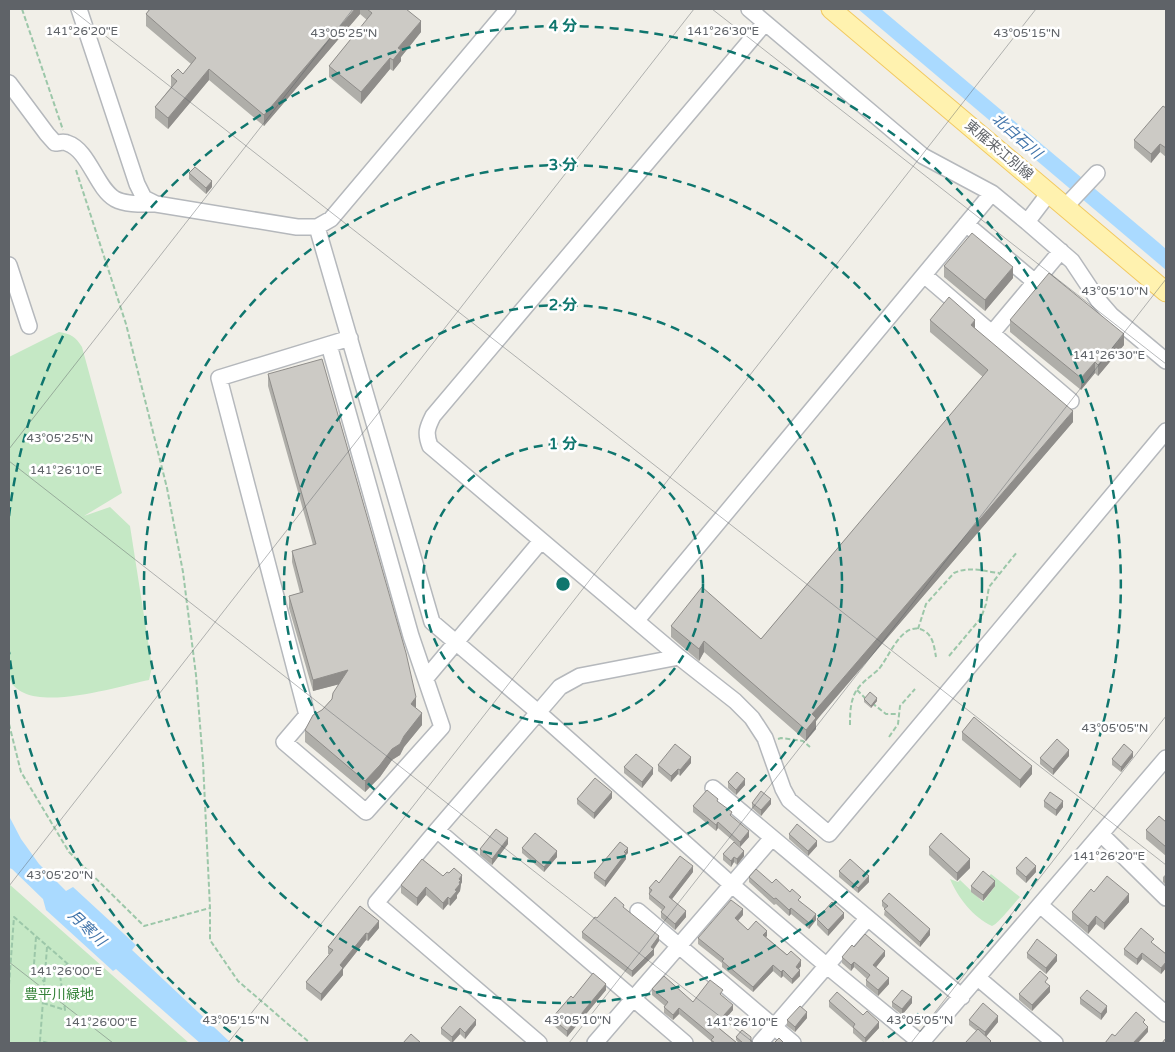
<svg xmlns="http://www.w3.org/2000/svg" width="1175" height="1052" font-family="'Varela Round','Noto Sans JP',sans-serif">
<rect width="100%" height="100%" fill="#f1efe8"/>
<path fill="#c5e8c5" d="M59 332C71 334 75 336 82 347L122 493 84 516 110 507 130 526 152 667 149 680C118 686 22 718 9 677V357Z
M991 874 1020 897C1014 903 998 924 992 926 973 917 958 898 950 879L958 882 960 880 983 902 995 886 990 882 989 876Z
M9 884 189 1043H9Z"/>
<path fill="#aadaff" d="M858 9H881L1158 242 1166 249V270Z
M9 816 21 839 39 864 66 891 73 887 136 945 132 950 231 1043H200L116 969 113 971 46 910 43 899 12 869 9 868Z"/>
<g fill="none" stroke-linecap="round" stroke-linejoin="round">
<defs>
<path id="minor" d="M79 9 137 184 144 198 156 204 297 227H317L331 219 508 9
M749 9 923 156 992 193 1027 222 1072 261 1098 300 1111 315 1166 361
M765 23 433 416C427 428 425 433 430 446L679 657 735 701 752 718 765 738 783 789 789 800 829 834 1166 431
M9 83 47 134 55 143C59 143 64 141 67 143 89 150 96 188 115 199 126 205 143 204 154 204
M1065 207 1097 173
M1027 222 1049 193
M966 224 1035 282
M317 227 432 622 539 713 732 885 827 966 921 1043
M9 265 29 326
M924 275 1071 401
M992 333 1061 251
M329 345 411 636 442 727 366 812 284 742 307 715 219 378 350 338
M637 620 992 193
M426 678 541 541
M713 788 962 997
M437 830 685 1043
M1101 834 1166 898
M1040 905 1166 1014
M638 911 793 1043
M978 978 1055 1043
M539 1043 376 903 437 830 560 687 580 676 679 657
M595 1043 772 838
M760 1043 867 919
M921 1043 1166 758"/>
<path id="major" d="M831 9 1166 292"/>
</defs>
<use href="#minor" stroke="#b5b8bc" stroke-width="18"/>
<use href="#major" stroke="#f2c960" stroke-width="21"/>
<path stroke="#9cc7a9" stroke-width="2" stroke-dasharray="5 2.5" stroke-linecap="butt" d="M22 9 63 130
M76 170 126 324 167 488 183 572 196 675 203 762 210 908V940L238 981 310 1043
M918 629 926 604 954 573C969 566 983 571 999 573
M949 656 981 618 986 604 989 587 1017 552
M857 690 866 699
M872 703 886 714H899
M9 724 21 772 69 852 144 926 210 908
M850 725C850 714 850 702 856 691 862 682 870 677 878 670 889 658 900 624 920 629 933 633 934 646 936 657
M889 737 898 724 900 706 915 689
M778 739 781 738 803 741 810 747
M36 937 34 964 44 982
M47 947 40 1041 48 1043
M9 985 14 917 85 979 96 969
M43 1003 65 1010 60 975 67 964"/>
<use href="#minor" stroke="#fff" stroke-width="15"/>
<use href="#major" stroke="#fff2af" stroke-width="19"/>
</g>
<path fill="#afaea9" d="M150 9H406L421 32 401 57V61L393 71 390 69 361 104 329 77V66L367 20 360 14 264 126 209 80 168 129 155 118V107L171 87V76L183 74 191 64 146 26V14Z
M1166 108V157L1160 152 1151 163 1134 148V140Z
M189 173 212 187 206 194 189 179Z
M944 266 1013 278 985 311 944 277Z
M930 320 975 328 1073 422 820 716 816 721V729L806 741 704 652 699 661 671 637V626L761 639 983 377 930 332Z
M1010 320 1124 345 1098 376 1095 373 1081 390 1010 332Z
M268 374 416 708 422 725 404 747 400 755 392 760 380 777 365 792 305 742V730L332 699 339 684 313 691 289 608V596L300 593 292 562V551L313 545 268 386Z
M864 699 877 701 871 708 864 702Z
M962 732 1032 774 1020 788 962 740Z
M1069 756 1053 775 1040 764V758Z
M1133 757 1121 772 1112 765V759Z
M691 763 680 776 678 774 671 782 658 771V765Z
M624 767 653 774 642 788 624 773Z
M728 782 745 785 736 795 728 788Z
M612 798 594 819 577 804V799Z
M1044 801 1063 807 1056 816 1044 807Z
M718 802 749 837 740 847 718 828 716 831 693 812V806Z
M752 803 771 804 761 816 752 808Z
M1166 822V856L1146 839V830Z
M789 834 817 846 808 856 789 839Z
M508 844 492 865 480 855V849Z
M929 847 970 868 957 881 929 855Z
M522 848 557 857 544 872 522 853Z
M628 853 626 855V859L605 887 594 878V873Z
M723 854 744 856 737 865 734 862 731 867 723 860Z
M1016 868 1036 872 1026 883 1016 874Z
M839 871 869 882 858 893 839 877Z
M693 872 672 899 686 917 675 930 661 918V912L662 910 649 899V888L659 883Z
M1166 874V885L1163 882V877Z
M443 876 462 882 461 884 460 891 457 895V898L450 906 448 904 443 910 426 895 417 906 401 893V885Z
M749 877 772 883 801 902 816 920 809 929 791 914 789 916 776 904 774 905 749 882Z
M971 886H995L983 901 971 892Z
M1094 892 1129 902 1104 930 1096 924 1088 934 1072 920V912Z
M882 901 930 935 920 947 884 915 885 909 882 906Z
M624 909 659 941 654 949V955L632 977 582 938V932L597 918Z
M743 915 738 921 748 930 767 936 766 937 801 966 799 969 800 976 792 984 783 976 781 978 773 971 753 992 722 967V963L698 944V938Z
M844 918 828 936 817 925V919Z
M379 928 368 941 366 940 343 969V975L321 1001 306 989V982L330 954H328V947Z
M1154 944 1166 954V968L1161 974 1142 959 1137 965 1124 955V949Z
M854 947 885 956 876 967 889 984 878 996 866 986V980L867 979 854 967 851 971 842 963V957Z
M1027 953 1057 961 1046 974 1027 958Z
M1048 984 1050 992 1032 1011 1019 1000V994Z
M652 989 693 1002 723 996 733 1010 718 1027 737 1043H711V1041L679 1014 673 1020 664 1013V1007L665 1006 652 995Z
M606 990 567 1037 552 1024V1018L573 998Z
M1080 998 1107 1012 1101 1020 1080 1004Z
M829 1001 879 1028 865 1043H864L853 1033V1028L829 1007Z
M892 1002 912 1003 902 1015 892 1007Z
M807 1018 795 1032 787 1026V1020Z
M969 1020 998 1022 986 1036 991 1043 969 1025Z
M476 1025 465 1039 460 1034 452 1043 441 1034V1028Z
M736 1037H751V1043H739L736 1040Z"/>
<path fill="#8f8d8a" d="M355 9H360V14L264 126V115Z
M421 21V32L401 57V61L393 71V60L398 48Z
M390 58V69L361 104V92Z
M209 69V80L168 129V118Z
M1160 144V152L1151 163V154Z
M212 181V187L206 194V188Z
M1013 267V278L985 311V300Z
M975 320V331L971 325Z
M1124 334V345L1098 376V365Z
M1095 362V373L1081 390V378Z
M1073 411V422L820 716 816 721V729L806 741V730L812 714Z
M704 641V652L699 661V649Z
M348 670V682L313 691V680Z
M416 697V708L411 704Z
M877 698V701L871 708V706Z
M422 713V725L404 747 400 755 392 760 380 777 365 792V781Z
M1069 750V756L1053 775V769Z
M1133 752V757L1121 772V767Z
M691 757V763L680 776V770Z
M1032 766V774L1020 788V780Z
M653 768V774L642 788V782Z
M678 769V774L671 782V776Z
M745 779V785L736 795V790Z
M612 792V798L594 819V813Z
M771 799V804L761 816V810Z
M1063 801V807L1056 816V810Z
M718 822V828L716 831V825Z
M749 831V837L740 847V842Z
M508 838V844L492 865V859Z
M817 841V846L808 856V851Z
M628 848V853L626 855V859L605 887V881Z
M557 851V857L544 872V867Z
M744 851V856L737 865V859Z
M734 857V862L731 867V861Z
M970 859V868L957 881V873Z
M693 866V872L669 903V897Z
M1036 866V872L1026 883V877Z
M462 875V882L461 884 460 891 457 895V898L450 906V899L455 890 459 879Z
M869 876V882L858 893V888Z
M995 881V886L983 901V895Z
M426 887V895L417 906V898Z
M1129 894V902L1104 930V923Z
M448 897V904L443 910V903Z
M791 908V914L789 916V910Z
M743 909V915L735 924V918Z
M686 911V917L675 930V924Z
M844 913V918L828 936V930Z
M816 914V920L809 929V923Z
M1096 916V924L1088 934V926Z
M379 921V928L368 941V934Z
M930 929V935L920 947V942Z
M767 931V936L763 940V935Z
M366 933V940L343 969V975L321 1001V994L340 965Z
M659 936V941L652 951 654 949V955L632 977V971Z
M885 951V956L873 971V965Z
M1142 953V959L1137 965V959Z
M1057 955V961L1046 974V968Z
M801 960V966L796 972V967Z
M854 962V967L851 971V965Z
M1166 962V968L1161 974V968Z
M773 965V971L753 992V987Z
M783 970V976L781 978V972Z
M800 970V976L792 984V979Z
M889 978V984L878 996V990Z
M606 984V990L567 1037V1031Z
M1050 986V992L1032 1011V1005Z
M912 997V1003L902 1015V1009Z
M733 1005V1010L715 1031V1025Z
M1107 1006V1012L1101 1020V1014Z
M679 1008V1014L673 1020V1015Z
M807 1012V1018L795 1032V1027Z
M998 1016V1022L985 1038V1032Z
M476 1020V1025L465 1039V1033Z
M879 1022V1028L865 1043V1038Z
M1148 1027V1032L1138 1043H1133Z
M460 1028V1034L452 1043V1037Z"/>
<path fill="#cccac5" stroke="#8f8d8a" d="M150 9H355L264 115 209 69 168 118 155 107 177 81 171 76 178 69 183 74 196 58 146 14Z
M367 9H406L421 21 398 48 401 50 393 60 390 58 361 92 329 66 372 13Z
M1163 106 1166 108V148L1160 144 1151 154 1134 140Z
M195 167 212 181 206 188 189 173Z
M972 233 1013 267 985 300 944 266Z
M1049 273 1124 334 1098 365 1095 362 1081 378 1010 320Z
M949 297 975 320 971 325 1073 411 820 705 812 714 816 718 806 730 704 641 699 649 671 626 702 587 761 639 988 370 930 320Z
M322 359 406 653 416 697 411 704 422 713 404 736 400 744 392 749 380 765 365 781 305 730 313 715 322 710 332 699 333 693 348 670 313 680 289 596 303 592 292 551 316 544 268 374Z
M870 692 877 698 871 706 864 699Z
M974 717 1032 766 1020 780 962 732Z
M1057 739 1069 750 1053 769 1040 758Z
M675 744 691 757 680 770 678 769 671 776 658 765Z
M1124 744 1133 752 1121 767 1112 759Z
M636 754 653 768 642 782 624 767Z
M737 772 745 779 736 790 728 782Z
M595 778 612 792 594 813 577 799Z
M707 790 718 799 717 801 732 812 730 815 749 831 740 842 718 822 716 825 693 806Z
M761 791 771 799 761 810 752 803Z
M1050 792 1063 801 1056 810 1044 801Z
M1159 816 1166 822V847L1146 830Z
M797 824 817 841 808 851 789 834Z
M496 829 508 838 492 859 480 849Z
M535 833 557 851 544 867 522 848Z
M941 833 970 859 957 873 929 847Z
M620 842 628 848 624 852 626 853 605 881 594 873Z
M734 842 744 851 737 859 734 857 731 861 723 854Z
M680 856 693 866 669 897 686 911 675 924 661 912 665 907 649 894 652 890 649 888 656 880 659 883Z
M1026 857 1036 866 1026 877 1016 868Z
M422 859 443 876 447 872 449 873 454 868 462 875 459 879 461 881 459 882 460 884 455 890 457 891 450 899 448 897 443 903 426 887 417 898 401 885Z
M850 859 869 876 858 888 839 871Z
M756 869 772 883 776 879 790 892 792 889 801 897 798 900 816 914 809 923 791 908 789 910 776 898 774 899 749 877Z
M983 871 995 881 983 895 971 886Z
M1107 876 1129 894 1104 923 1096 916 1088 926 1072 912 1091 889 1094 892Z
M889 893 930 929 920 942 884 909 888 906 882 901Z
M615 897 624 905 623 907 659 936 651 947 654 949 632 971 582 932 595 917 597 918Z
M731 900 743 909 735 918 748 930 756 921 767 931 763 935 787 955 791 951 801 960 796 967 800 970 792 979 783 970 781 972 773 965 753 987 722 961 724 959 698 938Z
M832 902 844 913 828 930 817 919Z
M360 906 379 921 368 934 366 933 340 965 343 968 321 994 306 982 333 950 328 947Z
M1141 928 1154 939 1151 942 1166 954V962L1161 968 1142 953 1137 959 1124 949Z
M865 934 885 951 873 965 889 978 878 990 866 980 870 975 854 962 851 965 842 957 852 945 854 947Z
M1037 939 1057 955 1046 968 1027 953Z
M1040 971 1048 978 1045 982 1050 986 1032 1005 1019 994Z
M593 973 606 984 567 1031 552 1018 571 996 573 998Z
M664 976 693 1002 710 980 723 990 720 994 733 1005 715 1025 737 1043H715L711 1040 714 1037 679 1008 673 1015 664 1007 668 1002 652 989Z
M902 990 912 997 902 1009 892 1002Z
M1087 990 1107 1006 1101 1014 1080 998Z
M837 992 863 1015 867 1011 879 1022 865 1038 853 1027 855 1024 829 1001Z
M983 1003 998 1016 985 1032 969 1020Z
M460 1006 476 1020 465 1033 460 1028 452 1037 441 1028Z
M800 1006 807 1012 795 1027 787 1020Z
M1136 1012 1145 1020 1143 1022 1148 1027 1133 1043H1105L1112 1034 1115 1036Z
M978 1029 991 1041 989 1043H965Z
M742 1030 751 1037V1042L750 1043H743L736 1037Z
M411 1034 421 1043H403Z
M779 1038 784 1043H774Z
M1166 1038V1043H1162Z"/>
<path fill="none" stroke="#5f6368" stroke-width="1" stroke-opacity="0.45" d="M71 9 1166 865M712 9 1166 364M9 11 11 9M9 449 353 9M9 461 754 1043M9 886 694 9M9 962 113 1043M228 1043 1036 9M569 1043 1166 279M911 1043 1166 716"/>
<g fill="none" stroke="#0f766e" stroke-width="2.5" stroke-dasharray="9 6">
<circle cx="563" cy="584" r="140"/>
<circle cx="563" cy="584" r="279"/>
<circle cx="563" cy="584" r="419"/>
<path d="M243 1041A558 558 0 0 1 9 652M9 516A558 558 0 1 1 883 1041"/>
</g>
<g text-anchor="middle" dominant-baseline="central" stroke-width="5" stroke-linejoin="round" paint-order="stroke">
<g font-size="14" fill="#5f6368" stroke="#fff">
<text transform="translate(999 150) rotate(40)">東雁来江別線</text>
</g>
<g font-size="14" fill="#348238" stroke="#fff">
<text x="59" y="994">豊平川緑地</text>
</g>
<g font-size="15" font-style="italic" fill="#4174aa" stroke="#fff">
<text transform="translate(1017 136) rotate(41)">北白石川</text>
<text transform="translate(87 928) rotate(43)">月寒川</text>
</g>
</g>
<g font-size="12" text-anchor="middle" fill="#5f6368" stroke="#fff" stroke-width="5" stroke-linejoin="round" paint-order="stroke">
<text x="82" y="35">141°26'20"E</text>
<text x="723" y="35">141°26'30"E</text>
<text x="344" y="37">43°05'25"N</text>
<text x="1027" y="37">43°05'15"N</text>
<text x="1115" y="295">43°05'10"N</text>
<text x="1109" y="359">141°26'30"E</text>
<text x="60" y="442">43°05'25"N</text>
<text x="66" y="474">141°26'10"E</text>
<text x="1115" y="732">43°05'05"N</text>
<text x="1109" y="860">141°26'20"E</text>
<text x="60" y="879">43°05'20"N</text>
<text x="66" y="975">141°26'00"E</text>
<text x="236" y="1024">43°05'15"N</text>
<text x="578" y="1024">43°05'10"N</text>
<text x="920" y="1024">43°05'05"N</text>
<text x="101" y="1026">141°26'00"E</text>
<text x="742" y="1026">141°26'10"E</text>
</g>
<circle cx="563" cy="584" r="8" fill="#0f766e" stroke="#fff" stroke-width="2.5"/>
<g font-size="15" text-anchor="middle" font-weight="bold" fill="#0f766e" stroke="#fff" stroke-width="5" stroke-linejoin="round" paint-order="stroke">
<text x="563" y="31">4 分</text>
<text x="563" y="170">3 分</text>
<text x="563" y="310">2 分</text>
<text x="563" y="449">1 分</text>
</g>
<rect width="1175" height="1052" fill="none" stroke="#5f6368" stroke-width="20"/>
</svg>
